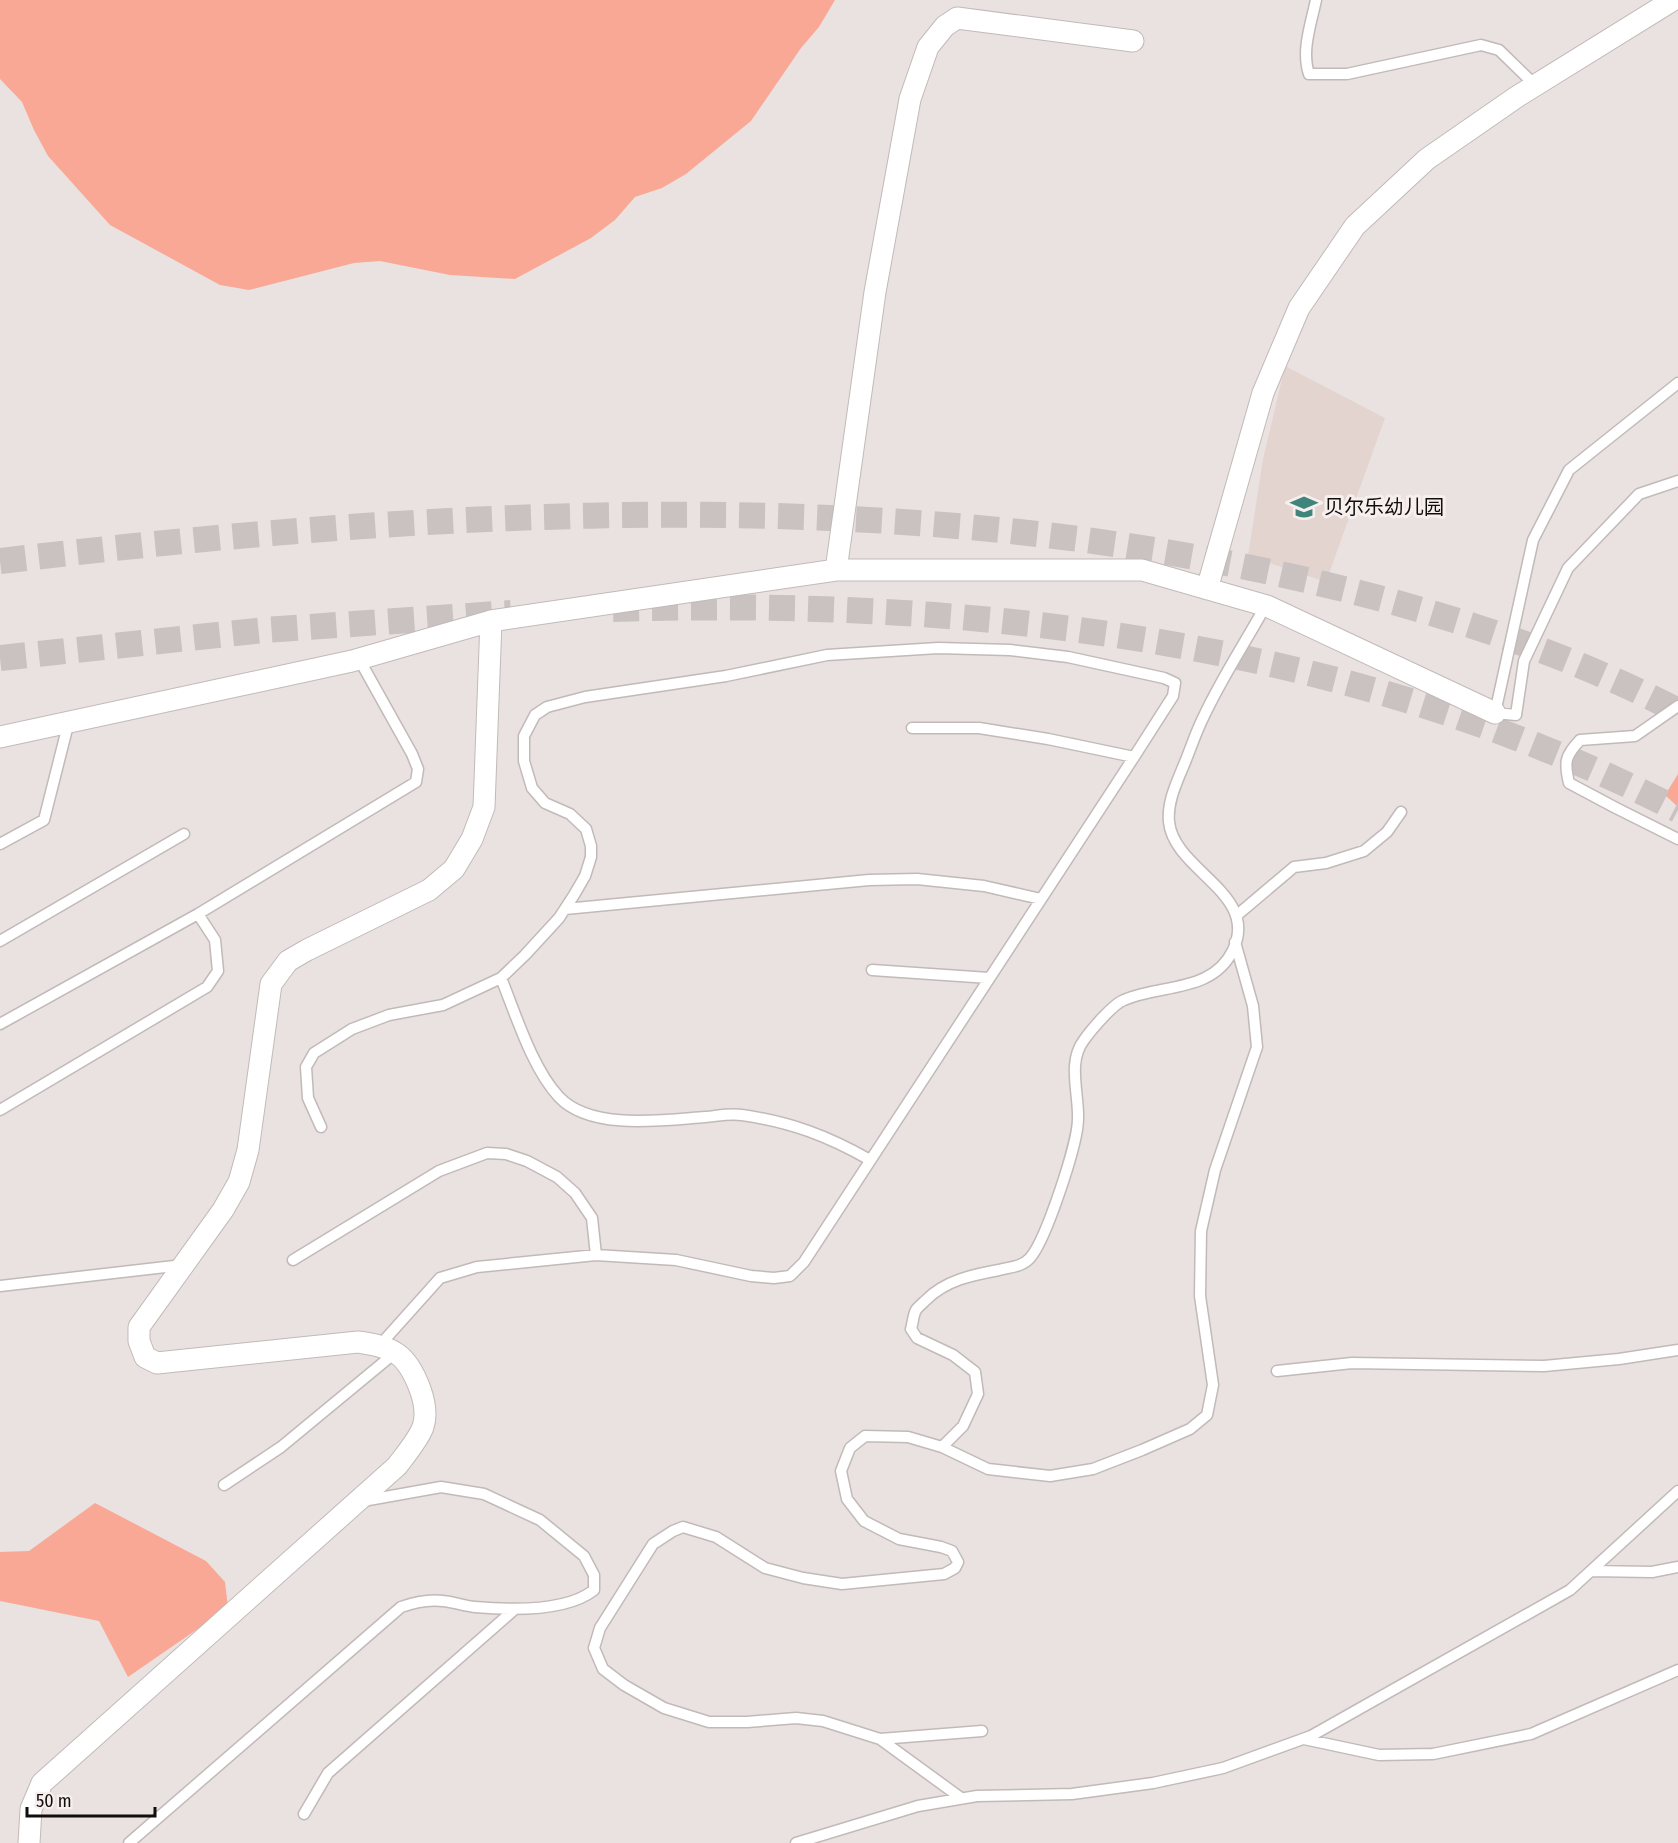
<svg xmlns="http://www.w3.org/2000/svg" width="1678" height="1843" font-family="'Fira Sans Condensed','Noto Sans SC',sans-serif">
<rect width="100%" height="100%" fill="#eae2e0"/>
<path fill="#e4d4d0" d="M1285 366 1385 418 1326 582 1248 556 1263 459Z"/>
<path fill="#f9a895" d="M0 0H835L819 27 801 48 751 121 686 174 662 188 635 197 615 220 591 238 515 279 450 275 380 261 354 263 249 290 220 285 110 225 48 156 34 130 22 102 0 79Z
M1678 774V807L1665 795Z
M95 1503 206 1561 225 1582 228 1608 128 1677 99 1621 0 1601V1552L29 1551Z"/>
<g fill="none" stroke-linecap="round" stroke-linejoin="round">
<path stroke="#c9c2c0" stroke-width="26" stroke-dasharray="26 13" stroke-linecap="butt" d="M0 561C430 510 899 481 1323 584 1445 613 1567 653 1678 711
M613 609C976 598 1352 641 1678 810
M0 658 265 630 511 613"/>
<defs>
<path id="service" d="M1316 0C1311 24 1301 51 1309 74H1347L1481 45 1499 50 1535 85
M1678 383 1569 470 1533 540 1495 713 1516 715 1524 661 1568 568 1639 494 1678 481
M1678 706 1635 736 1580 740C1565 756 1564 762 1569 783L1616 808 1678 839
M912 728H979L1048 739 1134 757
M0 844 44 820 69 721
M565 909 869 880 917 879 984 886 1041 899
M198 914 416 782 418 769 412 754 359 659
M1236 916 1294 867 1326 863 1364 851 1387 832 1401 812
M0 941 184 834
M872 970 989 978
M501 978C516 1015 532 1068 559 1097 591 1131 664 1120 705 1117 717 1116 730 1113 742 1115 791 1122 828 1136 870 1160
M0 1024 198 914 215 940 218 971 207 987 0 1110
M321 1127 308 1098 306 1067 314 1053 352 1029 389 1015 443 1005 501 978 525 955 559 918 574 895 585 876 591 857V846L586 829 570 814 545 803 532 788 524 761V736L535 715 547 707 585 697 726 676 827 655 938 648 1010 650 1068 657 1164 678 1175 683 1173 696 1134 757 804 1262 790 1276 774 1278 751 1276 676 1260 596 1255 477 1267 440 1278 380 1345
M293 1260 439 1171 487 1153 506 1154 527 1161 557 1177 575 1193 592 1218 596 1255
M0 1286 183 1265
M1277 1371 1352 1363 1544 1366 1619 1359 1678 1350
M942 1447 988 1469 1050 1476 1093 1469 1142 1450 1190 1429 1207 1415 1213 1385 1200 1296 1201 1231 1215 1170 1257 1047 1253 1006 1235 942
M224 1485 281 1447 396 1352
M1591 1571 1652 1572 1678 1567
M982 1731 880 1739 823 1721 796 1718 747 1722H709L664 1708 624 1685 603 1669 594 1648 600 1628 653 1544 673 1531 683 1527 716 1537 765 1568 803 1578 842 1584 944 1574 955 1568 958 1562 952 1551 941 1547 899 1539 864 1521 847 1499 841 1471 850 1448 865 1436 908 1437 942 1447 963 1426 978 1394 975 1372 953 1355 917 1338 911 1329C913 1323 913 1315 916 1310 918 1307 923 1303 926 1300 946 1280 972 1275 999 1270 1010 1267 1022 1267 1030 1258 1046 1240 1078 1143 1078 1119 1079 1093 1067 1062 1084 1040 1091 1030 1113 1004 1124 1000 1160 984 1213 993 1233 950 1260 893 1174 871 1169 822 1167 803 1176 784 1183 767 1190 751 1195 734 1203 718 1221 679 1245 643 1266 605
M880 1739 961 1798
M1304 1739 1379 1755 1433 1754 1531 1734 1678 1670
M304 1814 328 1773 515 1609
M129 1843 401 1607C415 1602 428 1599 443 1601 454 1602 464 1606 475 1607 509 1610 566 1612 594 1590V1575L584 1556 540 1520 484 1494 441 1487 363 1501
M796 1843 918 1806 977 1796 1072 1794 1153 1783 1223 1768 1311 1736 1570 1590 1678 1491"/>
<path id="minor" d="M836 570 875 292 910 99 928 47 945 26 957 18 1133 41
M1207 589 1263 393 1299 308 1355 226 1427 159 1518 96 1673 0
M0 737 352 661 491 621
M29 1843 31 1809 42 1783 397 1466C406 1454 418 1440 423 1427 427 1415 424 1400 420 1389 407 1354 394 1347 358 1342L157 1363 145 1357 139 1341V1327L223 1210 239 1182 248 1150 271 984 288 961 307 950 429 890 454 869 472 839 484 807 491 621 836 570H1142L1267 606 1495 713"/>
</defs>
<use href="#service" stroke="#c1bab8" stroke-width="13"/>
<use href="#minor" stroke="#c1bab8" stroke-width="23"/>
<use href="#service" stroke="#fff" stroke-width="10"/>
<use href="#minor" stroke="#fff" stroke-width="21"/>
</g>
<defs>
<symbol id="school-bare" viewBox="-9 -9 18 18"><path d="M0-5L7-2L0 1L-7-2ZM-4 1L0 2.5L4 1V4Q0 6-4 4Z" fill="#40857c" stroke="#f7efed" stroke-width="2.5" paint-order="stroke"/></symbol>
</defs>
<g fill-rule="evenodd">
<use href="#school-bare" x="1285" y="488" width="38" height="38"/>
</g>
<g text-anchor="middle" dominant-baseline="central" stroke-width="6" stroke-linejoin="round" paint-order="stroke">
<g font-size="20" fill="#100e0d" stroke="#f7efed" text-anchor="start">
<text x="1324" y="507">贝尔乐幼儿园</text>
</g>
</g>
<path d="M27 1807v9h128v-9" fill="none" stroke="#100e0d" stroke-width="3"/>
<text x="36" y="1807" font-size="18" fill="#100e0d" stroke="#f7efed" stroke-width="4.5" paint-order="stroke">50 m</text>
</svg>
